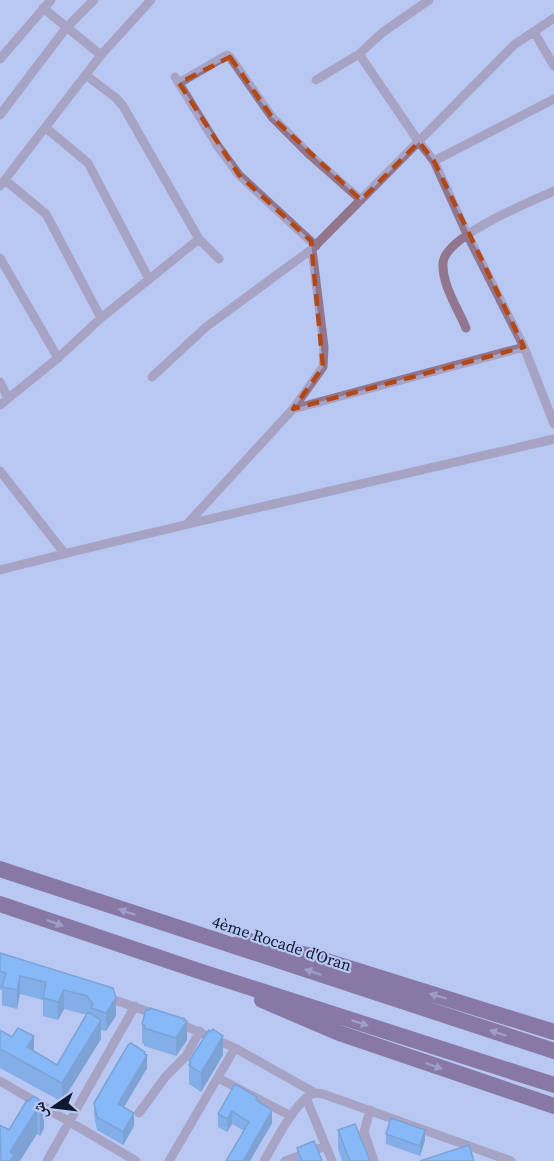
<svg xmlns="http://www.w3.org/2000/svg" width="554" height="1161" font-family="'Source Serif 4','Noto Naskh Arabic',serif">
<rect width="100%" height="100%" fill="#b9c8f3"/>
<g fill="none" stroke-linecap="round" stroke-linejoin="round">
<path stroke="#91768d" stroke-width="9" d="M43 8 101 55
M534 32 554 66
M359 54 419 142 434 161 467 234 524 347 554 424
M0 59 51 0
M87 76 116 98 123 106 199 239 219 259
M175 77 217 145 239 175 316 246
M316 80 359 54 383 32 429 0
M179 83 227 55 230 57 272 117 310 155 361 200
M0 115 66 28 94 0
M46 128 88 163 149 279
M434 161 554 99
M5 180 46 214 101 318
M0 186 101 55 151 0
M0 258 58 358
M466 328C458 308 442 286 443 263 445 236 530 202 554 191
M152 377 206 327 312 249
M0 382 8 398
M0 405 58 358 101 318 199 239
M293 409 524 347
M0 471 65 554
M188 523 293 409 323 367 324 347 312 249 514 45 554 18
M0 570C184 523 369 483 554 439
M106 997 155 1014
M176 1022 235 1048 315 1093
M218 1078 291 1116
M0 1081 136 1161
M306 1098 332 1161
M370 1110 364 1132 374 1161
M139 1113 166 1076 186 1056 200 1031
M47 1161 135 1006
M169 1161 235 1048
M264 1161C273 1146 298 1095 316 1093 319 1093 323 1094 326 1095L511 1161
M285 1161 326 1146"/>
<path stroke="#4c1849" stroke-width="16" d="M0 869 554 1051
M0 904 205 973 554 1085
M242 939 307 955 554 1032
M262 1000 339 1033 554 1106"/>
</g>
<path fill="#408eda" d="M0 953 98 983 116 1016 106 1031 101 1030V1039L62 1102 0 1068V1030L57 1065 87 1015 64 1009 58 1020 43 1016V1000L20 994 17 1009 2 1005V990H0Z
M185 1021 187 1040 176 1056 144 1046V1044L142 1043V1024Z
M145 1054 147 1068 124 1107 134 1126 123 1145 97 1130 94 1116V1103Z
M223 1055 201 1092 189 1084V1061Z
M29 1101 44 1103V1128L40 1136 37 1134 9 1130Z
M257 1101 272 1123 250 1161H226L244 1131 232 1124 227 1132 218 1127V1114Z
M338 1130 370 1161H342L338 1149Z
M386 1134 425 1140 420 1156 386 1144Z
M297 1148 322 1161H297Z"/>
<path fill="#3474b1" d="M20 976V994L17 1009V990Z
M64 990V1009L58 1020V1002Z
M116 998V1016L106 1031V1013Z
M185 1019V1024L187 1021V1040L176 1056V1038Z
M101 1020V1039L62 1102V1083Z
M34 1036V1055L27 1066V1047Z
M223 1036V1055L201 1092V1073Z
M145 1052V1058L147 1055V1068L118 1117V1104Z
M44 1103V1128L40 1136V1110Z
M37 1109V1134L20 1161H10V1152Z
M272 1110V1123L250 1161H243Z
M232 1111V1124L227 1132V1119Z
M134 1113V1126L123 1145V1132Z
M425 1130V1140L420 1156V1146Z"/>
<path fill="#4aa5fd" stroke="#3474b1" stroke-width="1.5" d="M0 953 113 988 116 998 106 1013 91 1008 93 1004 87 996 64 990 58 1002 43 998 46 982 20 976 17 990 2 987 6 973 0 971Z
M150 1008 185 1019 184 1021H187L176 1038 144 1028 145 1026 142 1024 146 1009 149 1010Z
M88 1012 101 1020 62 1083 0 1049V1030L12 1037 18 1028 34 1036 27 1047 57 1065Z
M213 1029 223 1036 201 1073 189 1065 191 1063 189 1061 209 1030 211 1032Z
M131 1043 145 1052 144 1054 147 1055 118 1104 134 1113 123 1132 97 1117 94 1103 128 1045Z
M235 1084 257 1097 256 1100 272 1110 243 1161H226L249 1122 232 1111 227 1119 218 1114Z
M33 1096 44 1103 40 1110 37 1109 10 1152 14 1155 10 1161H1L0 1125 9 1130 27 1100 29 1101Z
M391 1118 425 1130 420 1146 386 1134Z
M355 1124 370 1161H350L338 1130Z
M314 1141 322 1161H302L297 1148Z
M469 1145 474 1161H420Z"/>
<defs><path id="oneway-solid" d="M-6-.8H1V-3.2L6.5 0L1 3.2V.8H-6Z" transform="scale(1.5)"/></defs>
<g fill="#7d6796">
<use href="#oneway-solid" transform="translate(127 912) rotate(-161)"/>
<use href="#oneway-solid" transform="translate(55 923) rotate(19)"/>
<use href="#oneway-solid" transform="translate(313 972) rotate(-162)"/>
<use href="#oneway-solid" transform="translate(438 996) rotate(-163)"/>
<use href="#oneway-solid" transform="translate(360 1023) rotate(18)"/>
<use href="#oneway-solid" transform="translate(498 1033) rotate(-162)"/>
<use href="#oneway-solid" transform="translate(434 1066) rotate(19)"/>
</g>
<path d="M0 0H554V1161H0ZM230 57 272 117 361 200 419 142 434 161 524 347 293 409 323 367 311 241 239 175 179 83Z" fill="#b9c8f3" fill-opacity=".55" fill-rule="evenodd"/>
<path fill="none" stroke="#b24815" stroke-width="4.5" stroke-dasharray="12 8" stroke-linejoin="round" d="M230 57 272 117 361 200 419 142 434 161 524 347 293 409 323 367 311 241 239 175 179 83Z"/>
<g text-anchor="middle" dominant-baseline="central" stroke-width="4.5" stroke-linejoin="round" paint-order="stroke">
<g font-size="16" fill="#101731" stroke="#b9c8f3">
<text transform="translate(282 943) rotate(18)">4ème Rocade d'Oran</text>
</g>
</g>
<g transform="translate(54 1107) rotate(256)" stroke="#b9c8f3" stroke-width="4.5" paint-order="stroke">
<path d="M0-4.5L10 22L0 15L-10 22Z" fill="#101731"/>
<text y="-9" font-size="16" font-weight="bold" text-anchor="middle" fill="#101731">ش</text>
</g>
</svg>
